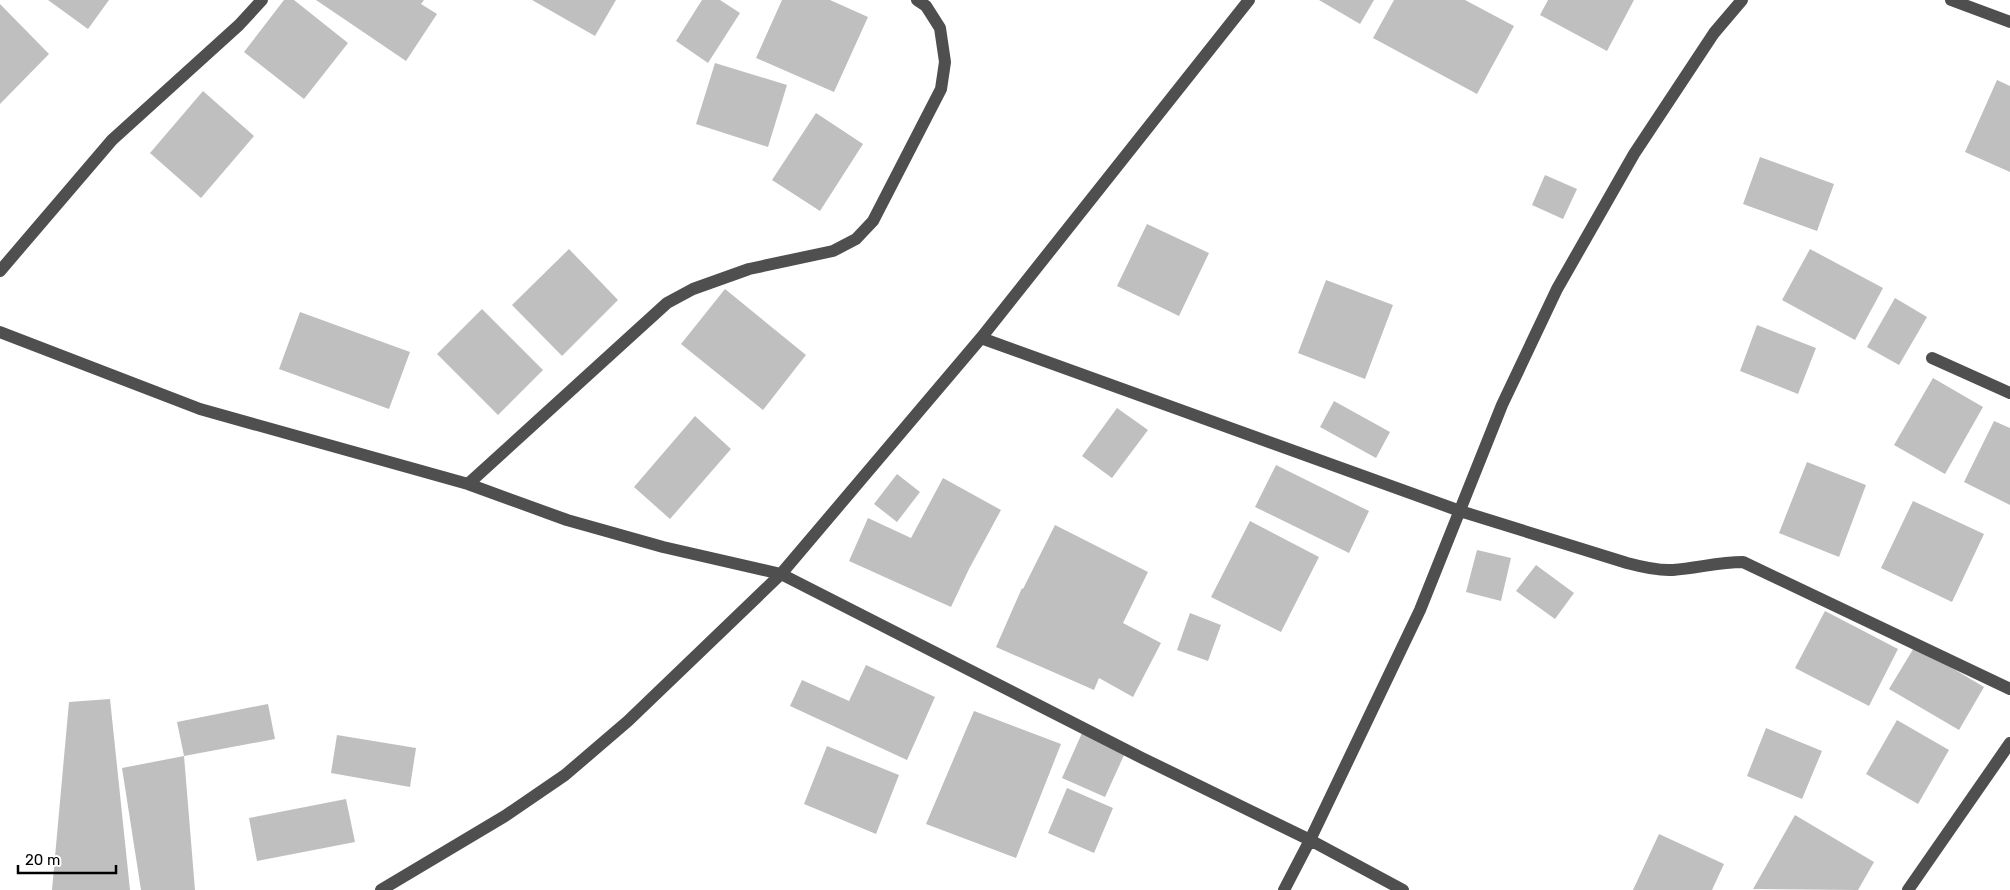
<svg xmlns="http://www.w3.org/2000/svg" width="2010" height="890" font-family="Rubik,sans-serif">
<rect width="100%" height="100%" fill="#fff"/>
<path fill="#bfbfbf" d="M48 0H109L88 29Z
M284 0H294L348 43 304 99 244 52Z
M316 0H424L421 4 437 14 406 61Z
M532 0H616L595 36Z
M702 0H720L740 13 708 63 676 41Z
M782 0H830L868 17 834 92 756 58Z
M1319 0H1374L1360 24Z
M1394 0H1465L1514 26 1477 94 1373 38Z
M1548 0H1634L1607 51 1540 15Z
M0 4 49 54 0 104Z
M715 63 787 85 768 147 696 124Z
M1997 80 2010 86V172L1965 152Z
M203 91 254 136 201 198 150 153Z
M816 113 863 144 820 211 772 180Z
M1760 157 1834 184 1817 231 1743 204Z
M1545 175 1577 189 1563 219 1532 205Z
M1147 224 1209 253 1179 316 1117 286Z
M569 249 618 300 562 356 512 305Z
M1810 249 1883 288 1855 340 1782 300Z
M1326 280 1393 305 1365 379 1298 353Z
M725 289 806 355 763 410 681 344Z
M1895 298 1927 317 1899 365 1867 347Z
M482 309 543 370 498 415 437 354Z
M300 312 410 352 389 409 279 369Z
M1757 325 1816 348 1798 394 1740 371Z
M1933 378 1983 407 1945 474 1894 445Z
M1334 401 1390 432 1376 458 1320 427Z
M1117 408 1148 430 1112 478 1082 456Z
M695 416 731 449 670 519 634 487Z
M1994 421 2010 428V505L1964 482Z
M1807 462 1866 485 1839 557 1779 533Z
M1276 465 1369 511 1349 553 1255 507Z
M897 474 920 492 897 522 874 504Z
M943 478 1001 510 969 569 951 607 849 561 868 518 911 538Z
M1913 501 1984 534 1952 602 1881 568Z
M1250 521 1319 557 1281 632 1211 597Z
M1055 525 1148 572 1123 623 1161 643 1133 697 1099 678 1094 690 996 647 1022 588 1023 589Z
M1477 550 1511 558 1501 601 1466 592Z
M1536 565 1574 593 1555 619 1516 591Z
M1825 611 1898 649 1869 706 1795 668Z
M1190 613 1221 625 1208 661 1177 650Z
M1915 646 1984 687 1959 730 1889 689Z
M866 665 935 697 907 760 790 706 802 680 849 701Z
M110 699 130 890H52L69 702Z
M268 704 275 739 184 756 177 722Z
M974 711 1061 744 1016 858 926 824Z
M1897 720 1949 750 1918 804 1866 774Z
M1766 728 1822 751 1802 799 1747 776Z
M1082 733 1125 753 1105 797 1062 778Z
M337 735 416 748 410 787 331 773Z
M827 746 899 775 876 834 804 804Z
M184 756 195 890H141L122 768Z
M1067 788 1113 808 1094 853 1048 833Z
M346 799 355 842 257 861 249 818Z
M1795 815 1874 862 1858 890 1753 889Z
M1659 834 1724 864 1712 890H1633Z"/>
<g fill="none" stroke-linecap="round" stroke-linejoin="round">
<path stroke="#4f4f4f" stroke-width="12" d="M1951 0 2010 22
M0 271 112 140 239 25 262 0
M0 332 200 409 468 484 567 520 663 547 781 574 1142 758 1310 840 1403 890
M981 338 1460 511 1627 563C1642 567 1658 571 1673 570 1698 568 1719 562 1743 562L2010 689
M1932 358 2010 393
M468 484 667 303 693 289 749 269 833 251 856 239 873 221 941 89 945 62 940 28 926 6 917 0
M381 890 505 816 565 775 628 721 781 574 981 338 1249 0
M1284 890 1310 840 1420 610 1502 405 1557 289 1634 154 1714 33 1742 0
M1908 890 2010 743"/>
</g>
<path d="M18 865v8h98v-8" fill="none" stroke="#000000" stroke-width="2.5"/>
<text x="25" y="865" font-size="15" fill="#000000" stroke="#ffffff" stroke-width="4" paint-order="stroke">20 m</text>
</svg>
